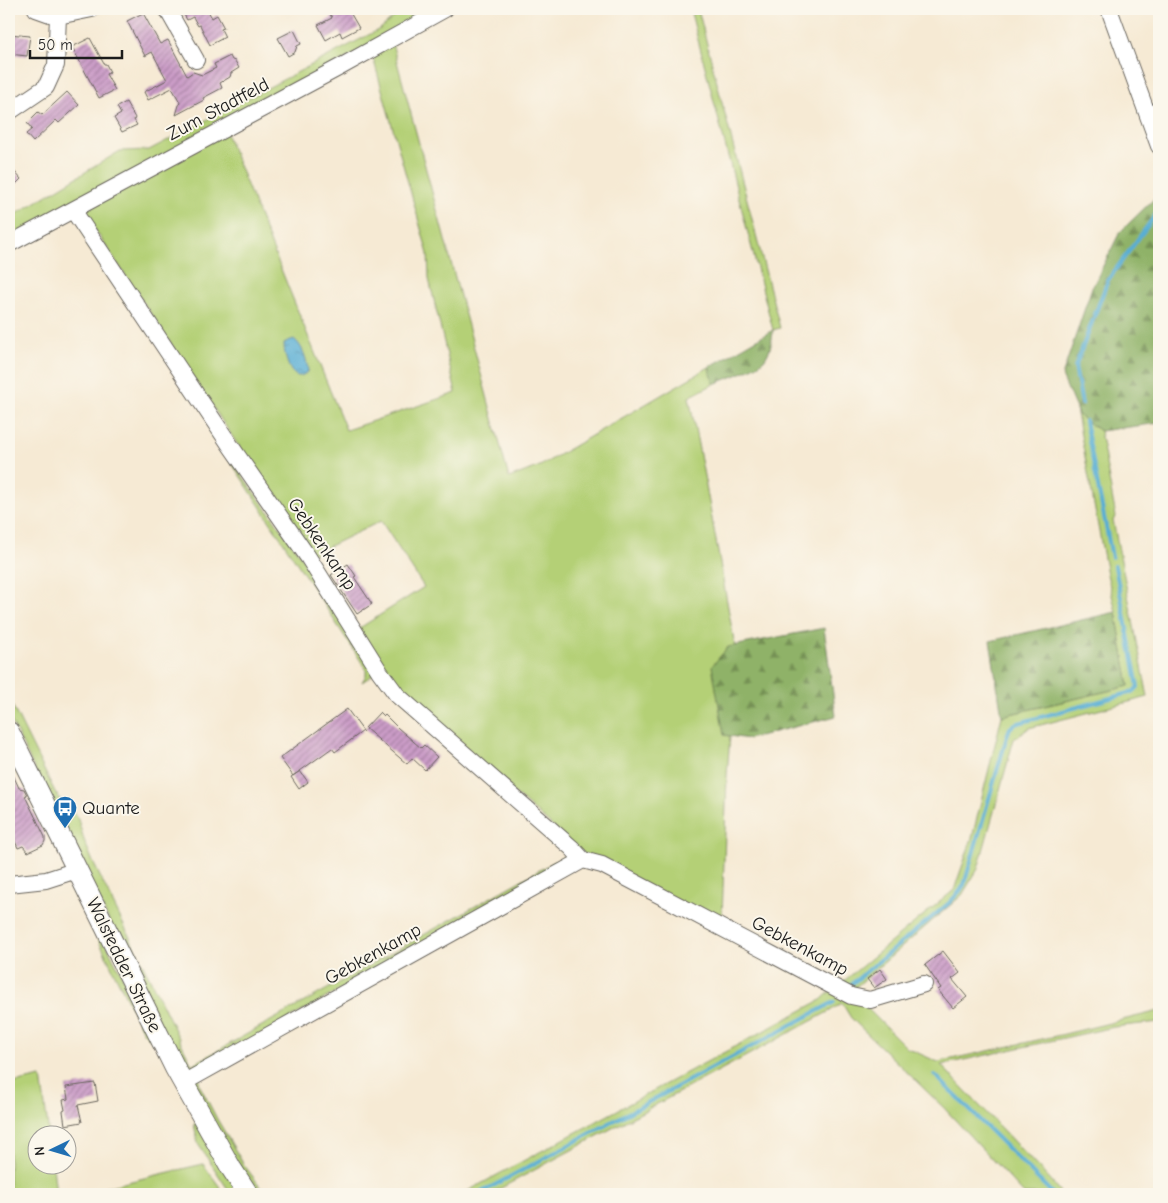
<svg xmlns="http://www.w3.org/2000/svg" width="1168" height="1203" font-family="'Comic Neue',sans-serif">
<defs>
<pattern id="forest-firs" width="22" height="20" patternUnits="userSpaceOnUse" patternTransform="scale(1.25)"><rect width="22" height="20" fill="#8fb267"/><path d="M5 1l3.5 6h-7zM16 11l3.5 6h-7z" fill="#749054"/></pattern>
<pattern id="water-ripples" width="26" height="14" patternUnits="userSpaceOnUse" patternTransform="scale(1.25)"><rect width="26" height="14" fill="#58aed4"/><path d="M2 4q2-2 4 0t4 0M15 11q2-2 4 0t4 0" fill="none" stroke="#488dab"/></pattern>
<pattern id="building-hatch" width="6" height="6" patternUnits="userSpaceOnUse" patternTransform="scale(1.25)"><rect width="6" height="6" fill="#cb9cc7"/><path d="M-1 1l2-2M0 6l6-6M5 7l2-2" fill="none" stroke="#a47ea1"/></pattern>
</defs>
<rect width="100%" height="100%" fill="#fbf7ec"/>
<filter id="ink" filterUnits="userSpaceOnUse"><feTurbulence type="fractalNoise" baseFrequency=".02" numOctaves="2"/><feDisplacementMap in="SourceGraphic" scale="10" xChannelSelector="R" yChannelSelector="G"/><feConvolveMatrix kernelMatrix="1 2 1 2 8 2 1 2 1" color-interpolation-filters="sRGB"/></filter>
<filter id="wash" filterUnits="userSpaceOnUse"><feTurbulence type="fractalNoise" baseFrequency=".0096" numOctaves="4" result="noise"/><feDisplacementMap in="SourceGraphic" scale="20" xChannelSelector="R" yChannelSelector="G"/><feGaussianBlur stdDeviation="1.12" result="paint"/><feColorMatrix in="noise" values="0 0 0 0 0 0 0 0 0 0 0 0 0 0 0 0 0 1.4 0 .05"/><feComposite in="paint" operator="in"/></filter>
<g filter="url(#wash)">
<rect width="100%" height="100%" fill="#f6ead4"/>
<path fill="#b4d076" stroke="#687649" d="M404 9H438L9 240V216L18 213 120 151 149 150 380 29Z
M690 9H698L780 328 773 330Z
M392 43 509 478 540 466 709 367 714 384 689 397 709 502 735 646 728 648 724 735 730 736 727 775 722 918 732 928 584 854 399 692 358 629 424 587 381 521 311 555 84 213 86 208 226 133 346 430 456 393 429 279 428 254 372 54Z
M1076 409 1079 416 1100 431 1116 517 1113 520 1148 697 1029 728 1014 739 978 869 962 895 851 991 839 985 954 890 972 838 1002 716 1129 686 1116 612 1107 574Z
M218 442 321 584 377 672 362 682 366 675V669Z
M9 699 55 792 62 802 72 810 78 819 84 840 93 862 192 1065 568 854 572 859 191 1074 182 1069 9 717Z
M72 876 158 1047 143 1032 81 904Z
M832 990 860 1001 907 1048 938 1062 1065 1034 1159 1011V1022L1114 1027 941 1065 1052 1182 1060 1192 1058 1194H1024L944 1108 851 1018 842 1003 830 1011 490 1194H462L821 1000Z
M200 1076 199 1084 217 1119 244 1165 266 1194H254L191 1084Z
M41 1077 49 1135 38 1136V1166H53L56 1194H9V1084Z
M196 1123 241 1194H231L198 1144 194 1124Z
M203 1164 225 1194H77Z"/>
<path fill="url(#forest-firs)" stroke="#566742" d="M1159 194V423L1100 431 1079 416 1062 376 1091 290 1120 232Z
M773 330C772 340 771 351 764 360 757 368 726 379 714 384L709 367Z
M1116 612 1129 686 1002 716 990 641Z
M824 628 836 716 748 739 724 735 712 666 728 647Z"/>
<path fill="url(#water-ripples)" stroke="#3a6578" d="M294 339C303 346 307 360 308 371 292 388 284 357 284 344L288 341Z"/>
<g fill="none" stroke-linecap="round" stroke-linejoin="round">
<path stroke="#58aed4" stroke-width="4" d="M1082 404 1075 367 1108 280 1159 210
M1085 421 1112 557
M849 986 949 903 960 891 964 885 1008 733 1010 728 1015 724 1129 693 1134 691 1138 687 1115 566
M935 1075 1053 1194
M478 1194 834 1002"/>
</g>
<g id="blocks">
<path fill="url(#building-hatch)" d="M181 9H207L212 18 217 15 224 28 221 29 225 37 210 45 200 25 198 26 193 17 187 20Z
M341 9H348L359 28 342 37 340 32 326 40 318 25 332 18 330 14Z
M143 13 160 44 168 40 187 76 193 72 202 75 216 68 214 64 230 56 232 60 235 61 239 68 231 73 230 77 220 83 222 88 203 98 204 100 176 115 180 102 172 88 148 100 144 92 167 80 152 52 145 56 127 21Z
M294 30 301 44 297 46 295 52 288 56 278 38Z
M9 34 30 36 27 56 9 54Z
M90 38 104 64H106L110 72 106 74 115 90 99 98 72 47Z
M67 92 79 105 59 123 56 120 33 142 26 134 32 129 27 123 38 112 42 115Z
M126 102 135 118 134 120 137 125 122 132 114 118 121 114 117 107Z
M9 165 21 179 9 191Z
M348 564 356 576 354 577 372 604 357 614 331 575Z
M347 709 363 731 335 752 332 748 293 776 280 758Z
M380 712 384 716 385 715 398 728 421 748 424 745 437 757 425 770 412 758 407 764 365 728Z
M9 766 19 788 24 789 27 795 25 796 45 837V841L43 845 28 852 23 846 18 848 9 828Z
M300 771 308 782 299 789 291 777Z
M943 951 960 973 952 979 967 997 953 1008 938 990 941 988 925 965Z
M880 969 887 979 874 988 867 979Z
M95 1083 98 1101 78 1105 82 1122 65 1125 63 1111 65 1110 63 1100 68 1099 66 1087Z"/>
</g>
</g>
<g filter="url(#ink)">
<use href="#blocks" fill-opacity="0" stroke="#68645c" stroke-width="1"/>
<g fill="none" stroke-linecap="round" stroke-linejoin="round">
<defs>
<path id="minor" d="M36 9 50 14 58 16 92 9
M167 9 196 60
M1109 9 1159 146
M9 112 46 87 56 65 58 16
M73 210 230 445 308 557 380 672 397 695 572 848 583 860 183 1083
M9 244 342 66 445 9
M583 860 602 865 851 996 870 1000 924 984
M9 884 46 880 77 870"/>
<path id="major" d="M9 732 175 1068 231 1168 248 1194"/>
</defs>
<use href="#minor" stroke="#68645c" stroke-width="18"/>
<use href="#major" stroke="#68645c" stroke-width="22"/>
<use href="#minor" stroke="#fff" stroke-width="16"/>
<use href="#major" stroke="#fff" stroke-width="20"/>
</g>
</g>
<defs>
<symbol id="bus-pin" viewBox="-11 -11 22 30"><path d="M0 17L-7.5 6A9.5 9.5 0 1 1 7.5 6Z" fill="#1f6fb2" stroke="#fbf7ec"/><path d="M-5-6H5V4H4V6H2V4H-2V6H-4V4H-5ZM-3.5-4V0h7V-4ZM-3.5 1.2v1.5H-2V1.2ZM2 1.2v1.5H3.5V1.2Z" fill="#fff"/></symbol>
</defs>
<g fill-rule="evenodd">
<use href="#bus-pin" x="51" y="794" width="28" height="38"/>
</g>
<g text-anchor="middle" dominant-baseline="central" stroke-width="4" stroke-linejoin="round" paint-order="stroke">
<g font-size="19" fill="#1c1c1c" stroke="#fbf7ec">
<text transform="translate(218 109) rotate(-28)">Zum Stadtfeld</text>
<text transform="translate(322 544) rotate(56)">Gebkenkamp</text>
<text transform="translate(800 946) rotate(28)">Gebkenkamp</text>
<text transform="translate(373 954) rotate(-29)">Gebkenkamp</text>
<text transform="translate(124 965) rotate(64)">Walstedder Straße</text>
</g>
<g font-size="19" fill="#1c1c1c" stroke="#fbf7ec" text-anchor="start">
<text x="82" y="808">Quante</text>
</g>
</g>
<rect width="1168" height="1203" fill="none" stroke="#fbf7ec" stroke-width="30"/>
<g transform="translate(52 1150) rotate(265)"><circle r="24" fill="#fbf7ec" stroke="#a29f99"/>
<path d="M0-4L9 19L0 12L-9 19Z" fill="#1f6fb2"/>
<text y="-8" font-size="14" font-weight="bold" text-anchor="middle" fill="#1c1c1c">N</text>
</g>
<path d="M30 50v8h92v-8" fill="none" stroke="#1c1c1c" stroke-width="2.5"/>
<text x="38" y="50" font-size="15" fill="#1c1c1c" stroke="#fbf7ec" stroke-width="4" paint-order="stroke">50 m</text>
</svg>
